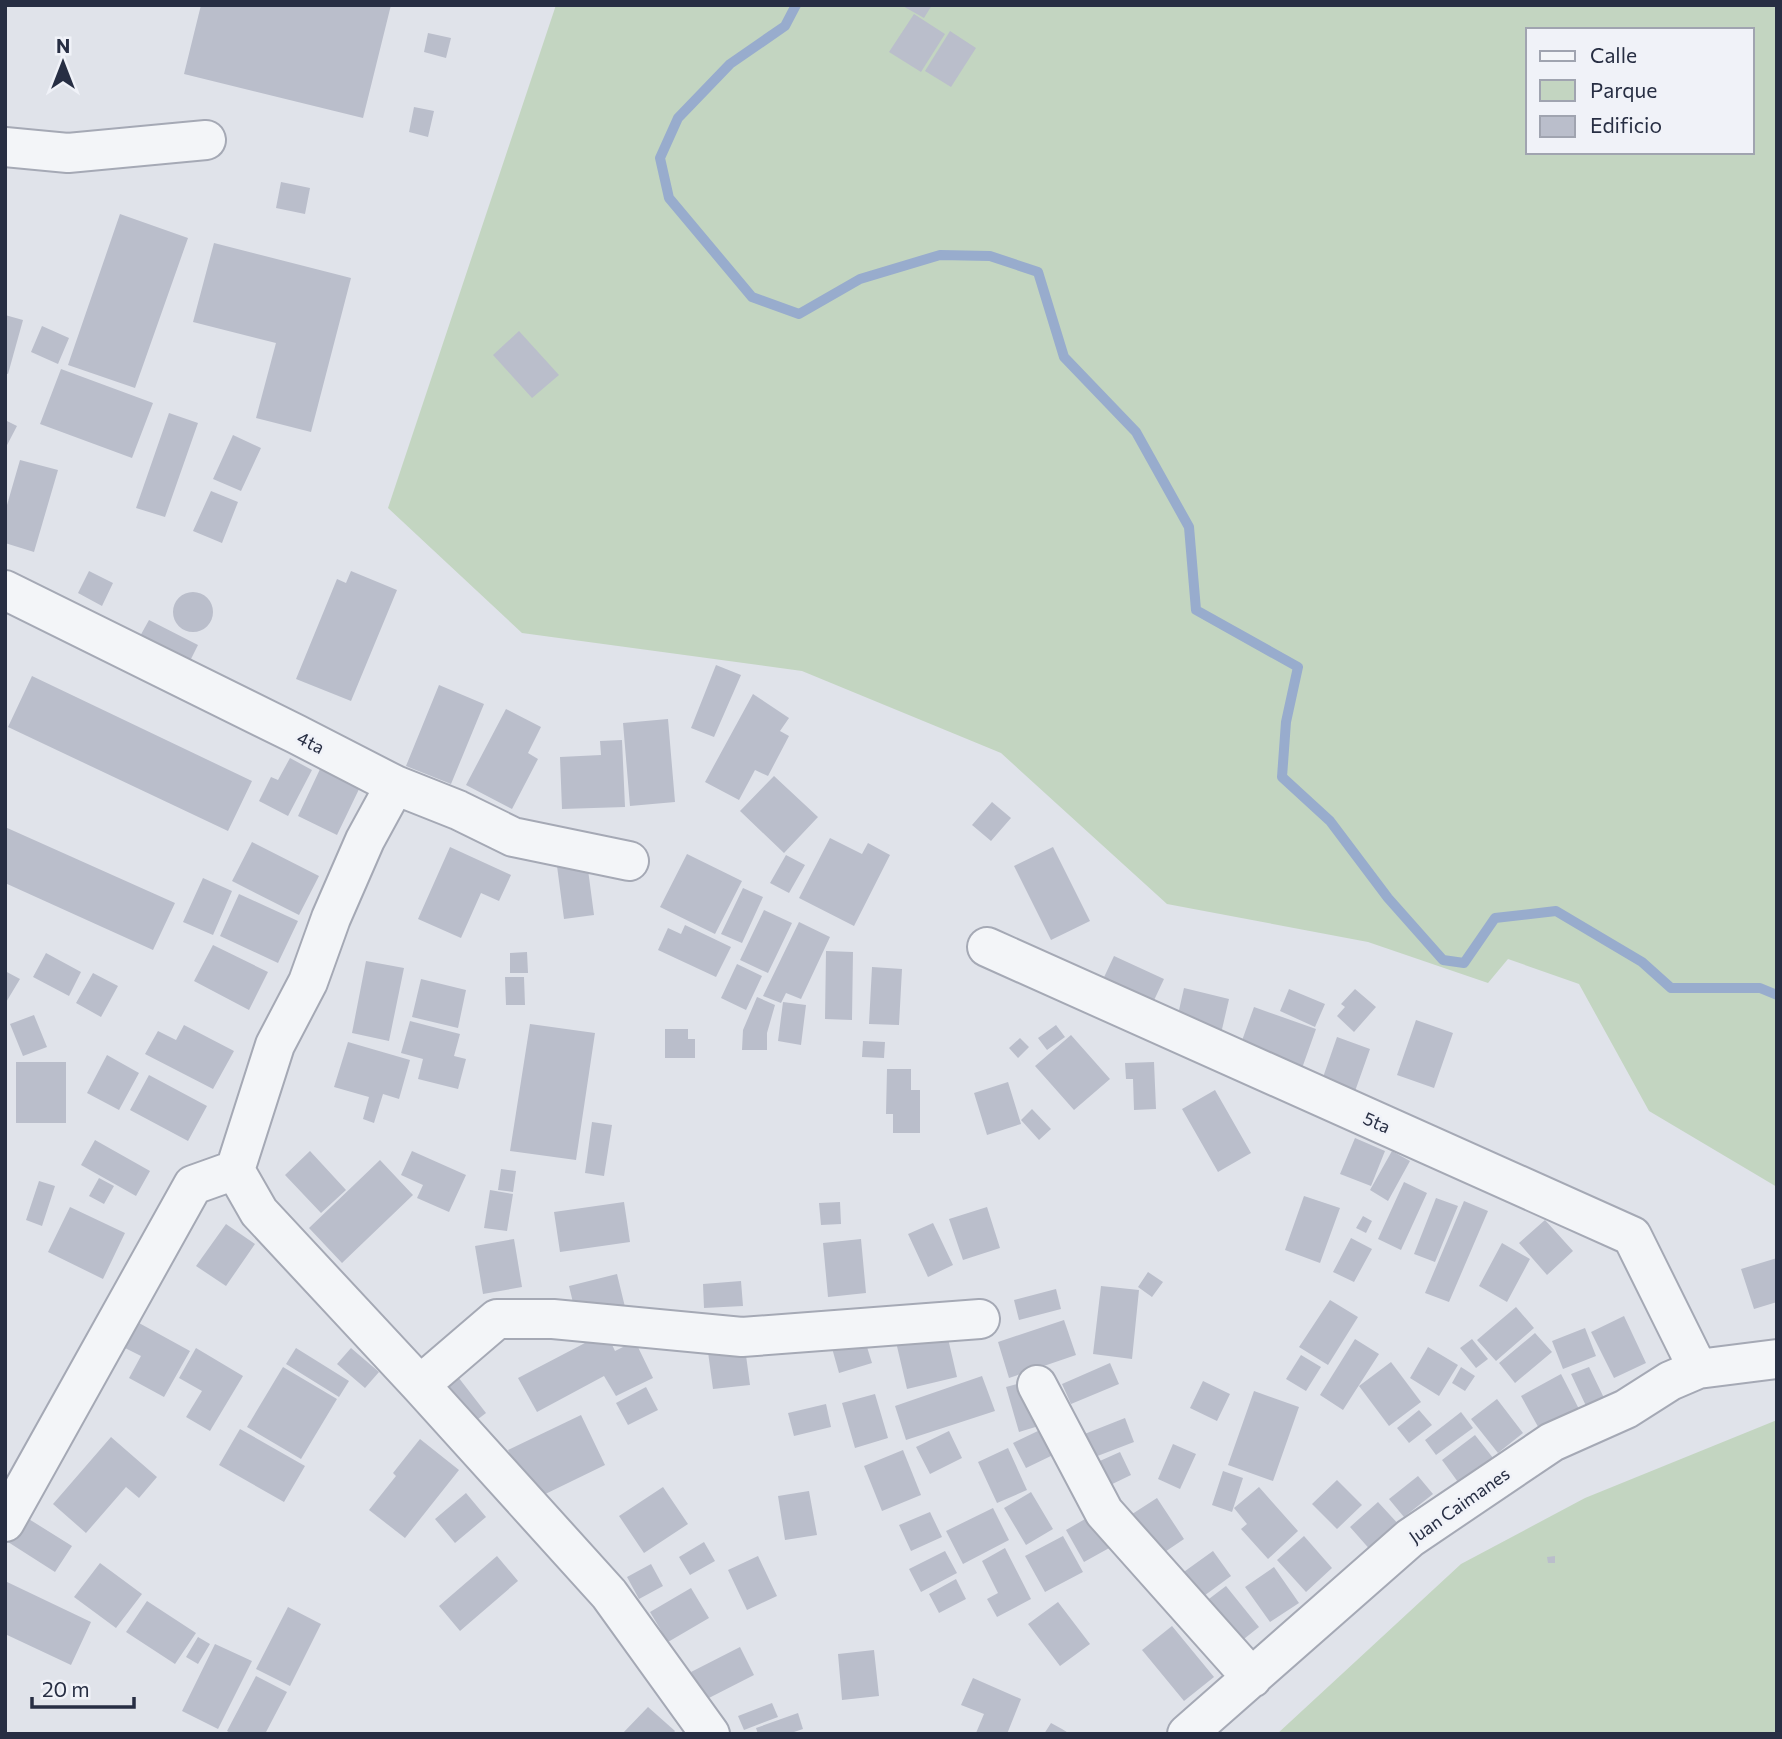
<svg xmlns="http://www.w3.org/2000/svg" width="1782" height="1739" font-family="Commissioner,sans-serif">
<rect width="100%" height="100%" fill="#e0e3ea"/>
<path fill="#c3d5c1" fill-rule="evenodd" d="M556 5H1777V1187L1649 1111 1579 984 1508 959 1488 983 1368 942 1167 904 1001 753 802 671 522 633 388 508ZM1528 30H1752V152H1528Z
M1777 1420V1734H1277L1461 1564 1585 1498Z"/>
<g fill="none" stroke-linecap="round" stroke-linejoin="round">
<path stroke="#98accd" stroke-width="10" d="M796 5 785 26 730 64 678 118 660 158 669 198 752 297 799 314 860 279 940 255 990 256 1038 272 1064 357 1136 432 1189 527 1196 610 1298 667 1286 722 1282 777 1330 821 1388 898 1443 960 1464 963 1495 918 1556 911 1642 962 1671 988H1760L1777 995"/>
</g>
<path fill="#babecb" d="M201 5H391L363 118 184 74Z
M901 5H932L924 18Z
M914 14 945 34 921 72 889 52Z
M950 31 976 48 951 87 925 71Z
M428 33 451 38 446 58 424 52Z
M414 107 434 111 428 137 409 132Z
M281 182 310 188 305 214 276 208Z
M120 214 188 238 135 388 68 365Z
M214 243 351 278 311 432 256 418 276 343 193 322Z
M5 315 23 320 8 374 5 373Z
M42 326 69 338 58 364 31 352Z
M519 331 559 375 532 398 493 355Z
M61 369 153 403 132 458 40 424Z
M169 413 198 423 165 517 136 508Z
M5 420 17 426 5 449Z
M233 435 261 448 241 491 213 479Z
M20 460 58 470 34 552 5 543V512Z
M211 491 238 502 222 543 193 531Z
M89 571 113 583 102 606 78 593Z
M351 571 397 590 351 701 296 679 337 579 346 583Z
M173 612a20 20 0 1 1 40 0a20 20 0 1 1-40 0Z
M149 620 198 645 189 663 139 638Z
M716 665 741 675 714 737 691 728Z
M32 676 252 781 228 831 8 727Z
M439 685 484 704 451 784 406 766Z
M753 694 789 718 780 731 789 736 768 776 755 770 739 800 705 782Z
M506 709 541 727 528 753 538 759 512 809 466 785Z
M668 719 675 802 630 806 623 723Z
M622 740 625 807 562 809 560 757 601 755 600 741Z
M290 758 312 770 288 816 259 801 271 777 278 780Z
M321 767 361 785 337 835 298 816Z
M774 776 818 817 784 853 740 811Z
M992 802 1011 818 991 841 972 825Z
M5 827 175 903 153 950 5 883Z
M830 838 862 854 868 843 890 855 854 926 799 898Z
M252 842 319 876 299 915 232 881Z
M450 847 511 875 499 901 481 893 461 938 418 919Z
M1053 847 1090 921 1051 940 1014 866Z
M687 854 742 881 715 934 660 907Z
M786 855 805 865 789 893 770 883Z
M587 862 594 915 564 919 557 866Z
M203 878 232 891 213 935 183 922Z
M743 888 763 897 742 943 721 934Z
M239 894 298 921 278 963 220 936Z
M764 910 792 923 768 973 740 960Z
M799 922 830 937 801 999 786 993 781 1003 763 996Z
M685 925 731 947 716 977 658 950 668 928 681 934Z
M213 945 268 972 249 1010 194 981Z
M826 951 853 952 852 1020 825 1019Z
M527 952 528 973H510V953Z
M46 953 81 972 69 996 33 977Z
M1114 956 1164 979 1148 1013 1098 990Z
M366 961 404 968 389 1041 352 1033Z
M737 964 762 976 746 1010 721 998Z
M872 967 902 969 899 1025 869 1024Z
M5 971 20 979 5 1004Z
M93 973 118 986 101 1017 76 1003Z
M505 977H524L525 1005H506Z
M421 979 466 990 458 1028 412 1017Z
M1184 988 1229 999 1220 1038 1175 1028Z
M1289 989 1325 1004 1315 1027 1280 1011Z
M1355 989 1376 1007 1354 1032 1337 1016 1345 1007 1341 1004Z
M757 997 775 1005 767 1033V1050H742L743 1030Z
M783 1002 806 1005 801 1045 778 1041Z
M1254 1007 1316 1029 1301 1071 1239 1049Z
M34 1015 47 1047 23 1056 10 1024Z
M1416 1020 1453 1033 1434 1088 1397 1075Z
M410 1021 460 1034 454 1056 466 1059 458 1089 418 1079 423 1059 401 1053Z
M530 1024 595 1033 576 1160 510 1151Z
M184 1025 234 1051 213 1089 145 1054 158 1031 176 1040Z
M1056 1025 1065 1037 1047 1050 1038 1038Z
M665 1029H688V1039H695V1058H665Z
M1071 1035 1110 1079 1074 1110 1035 1066Z
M1337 1037 1370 1049 1354 1094 1321 1083Z
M1020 1038 1029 1047 1018 1058 1009 1048Z
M863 1041 885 1042 884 1058 862 1057Z
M348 1042 410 1060 399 1099 383 1094 374 1123 363 1119 369 1097 334 1087Z
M107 1055 139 1073 119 1110 87 1093Z
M16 1062H66V1123H16Z
M1154 1062 1156 1109 1134 1110 1133 1079H1126L1125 1063Z
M887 1069H911V1090H920V1133H893V1114H886Z
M149 1075 207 1106 188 1141 130 1110Z
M1008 1082 1021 1124 987 1135 974 1093Z
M1215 1090 1251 1153 1218 1172 1182 1109Z
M1032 1109 1051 1129 1039 1140 1021 1120Z
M592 1122 612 1125 604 1176 585 1173Z
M1355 1138 1385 1151 1371 1186 1340 1174Z
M95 1140 150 1171 136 1196 81 1165Z
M310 1151 346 1190 321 1213 285 1175Z
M412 1151 466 1175 449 1212 417 1198 423 1185 401 1175Z
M1392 1151 1410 1161 1388 1201 1370 1190Z
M380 1160 413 1195 342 1263 309 1228Z
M501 1169 516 1171 513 1192 498 1190Z
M99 1178 114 1186 104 1204 89 1196Z
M39 1181 55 1186 42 1226 26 1220Z
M1404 1182 1427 1193 1401 1250 1378 1239Z
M490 1190 513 1194 507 1231 484 1228Z
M1304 1196 1340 1208 1320 1263 1285 1250Z
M1436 1198 1458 1206 1435 1262 1414 1254Z
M1464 1201 1488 1211 1449 1302 1425 1293Z
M624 1202 630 1242 560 1252 554 1212Z
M840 1202 841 1224 821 1225 819 1203Z
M70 1207 125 1233 103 1279 48 1252Z
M987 1207 1000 1248 963 1260 949 1219Z
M1363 1216 1372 1221 1366 1233 1356 1228Z
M1545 1220 1573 1251 1547 1275 1519 1243Z
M933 1223 953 1265 928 1277 908 1234Z
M226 1224 255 1244 226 1286 196 1266Z
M1351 1238 1372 1249 1354 1282 1333 1272Z
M514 1239 522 1287 483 1294 475 1246Z
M861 1239 866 1293 828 1297 823 1243Z
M1502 1243 1530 1259 1507 1302 1479 1286Z
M1777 1258V1302L1754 1309 1741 1269Z
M1148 1272 1163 1282 1152 1297 1138 1287Z
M617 1274 625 1307 577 1319 569 1286Z
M741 1281 743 1306 704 1308 703 1284Z
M1101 1286 1139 1290 1132 1359 1093 1354Z
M1056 1289 1061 1309 1019 1320 1014 1300Z
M1330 1300 1358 1317 1328 1365 1299 1347Z
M1516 1307 1534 1328 1496 1361 1477 1340Z
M1624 1316 1646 1363 1614 1378 1591 1332Z
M1064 1320 1076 1355 1009 1378 998 1342Z
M139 1323 190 1351 164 1397 129 1378 141 1356 125 1348Z
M1585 1328 1596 1356 1563 1369 1552 1341Z
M946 1330 957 1377 907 1389 896 1342Z
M862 1331 872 1363 839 1373 830 1341Z
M606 1332 615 1351 635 1341 653 1378 616 1396 604 1376 537 1412 518 1378Z
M1535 1333 1552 1352 1515 1383 1499 1363Z
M1355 1339 1379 1354 1343 1410 1320 1395Z
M1472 1339 1488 1359 1476 1368 1460 1348Z
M1428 1347 1458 1365 1439 1396 1410 1378Z
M196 1348 243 1376 210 1431 186 1417 202 1391 179 1378Z
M296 1348 349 1381 339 1397 286 1364Z
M351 1348 379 1372 365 1388 337 1364Z
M745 1348 750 1385 713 1389 708 1352Z
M1301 1355 1321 1367 1306 1391 1286 1379Z
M1391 1362 1421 1402 1389 1426 1359 1386Z
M1110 1363 1119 1384 1071 1404 1062 1384Z
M283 1367 337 1399 301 1459 247 1427Z
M1461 1367 1475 1376 1465 1391 1452 1383Z
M1589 1367 1605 1400 1587 1408 1571 1374Z
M455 1373 486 1413 469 1426 438 1387Z
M1561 1374 1580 1411 1541 1432 1521 1396Z
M982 1376 995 1411 906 1440 895 1406Z
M1029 1381 1042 1425 1019 1432 1006 1387Z
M1203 1381 1230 1394 1217 1421 1190 1408Z
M646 1387 658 1410 628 1425 616 1403Z
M1254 1391 1299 1407 1273 1481 1228 1465Z
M875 1394 888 1438 855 1448 842 1403Z
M1497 1399 1523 1433 1498 1453 1471 1419Z
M826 1404 831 1427 794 1436 788 1413Z
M1419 1410 1432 1425 1409 1443 1397 1428Z
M1461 1412 1473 1428 1436 1455 1425 1440Z
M581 1415 605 1465 533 1500 508 1450Z
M1125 1418 1134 1442 1087 1460 1077 1437Z
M240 1429 305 1466 284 1502 219 1465Z
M1040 1430 1053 1455 1026 1468 1013 1443Z
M949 1431 962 1458 930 1474 916 1447Z
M1475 1435 1497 1463 1463 1489 1442 1460Z
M111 1437 157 1477 139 1498 126 1487 86 1533 53 1504Z
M420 1439 459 1470 405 1538 369 1510 396 1476 393 1473Z
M1173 1444 1196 1454 1180 1489 1158 1479Z
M1008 1448 1027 1490 997 1503 978 1462Z
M903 1450 921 1495 882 1511 864 1466Z
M1120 1452 1131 1475 1104 1488 1093 1464Z
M1223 1471 1243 1478 1232 1512 1212 1505Z
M1418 1476 1433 1494 1404 1517 1389 1499Z
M1337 1480 1362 1505 1337 1529 1312 1504Z
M663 1487 688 1524 644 1553 619 1516Z
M1259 1487 1298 1531 1268 1559 1241 1529 1247 1524 1234 1508Z
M809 1491 817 1535 785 1540 778 1496Z
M1031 1492 1053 1529 1026 1545 1004 1508Z
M466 1493 486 1517 455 1543 435 1519Z
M1157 1498 1184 1539 1153 1560 1126 1518Z
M1378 1502 1401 1527 1373 1553 1350 1527Z
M993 1508 1009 1540 963 1564 946 1531Z
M930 1512 942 1537 911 1551 899 1525Z
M1092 1515 1111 1547 1084 1562 1066 1530Z
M24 1516 72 1546 55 1572 8 1542Z
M1063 1536 1083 1572 1045 1592 1025 1556Z
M1304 1536 1332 1568 1306 1592 1277 1560Z
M704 1542 715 1561 690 1575 679 1557Z
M1005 1548 1031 1599 997 1617 987 1599 998 1593 982 1561Z
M945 1551 957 1573 921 1592 909 1569Z
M1213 1551 1231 1576 1193 1604 1174 1579Z
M497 1556 518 1581 460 1631 439 1606Z
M758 1556 777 1596 747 1610 728 1570Z
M1555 1556V1563H1548L1547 1557Z
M100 1563 142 1594 116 1628 74 1597Z
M651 1564 663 1586 639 1599 627 1577Z
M1274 1567 1299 1603 1270 1622 1245 1587Z
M956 1579 966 1599 939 1613 929 1594Z
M5 1581 91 1622 71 1665 5 1634Z
M1226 1586 1259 1627 1230 1650 1197 1608Z
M691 1588 709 1618 668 1642 650 1612Z
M147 1601 196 1633 175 1664 126 1632Z
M1058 1602 1090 1644 1060 1666 1028 1624Z
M288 1607 321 1624 290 1686 256 1669Z
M1172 1626 1214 1677 1184 1701 1142 1650Z
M198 1637 210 1644 198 1664 186 1657Z
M215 1644 252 1661 218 1729 182 1711Z
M740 1647 754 1675 705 1700 691 1672Z
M874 1650 879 1696 842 1700 838 1654Z
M256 1676 287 1692 265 1734H232L227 1731Z
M973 1678 1021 1699 1007 1734 976 1733 984 1714 961 1705Z
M772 1703 778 1717 744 1730 738 1716Z
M648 1707 675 1731 673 1734H622Z
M798 1713 803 1729 788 1734H758L756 1728Z
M1051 1723 1062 1729 1070 1734H1044Z"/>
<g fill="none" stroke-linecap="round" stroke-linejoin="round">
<defs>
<path id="minor" d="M5 147 68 153 206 140
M5 590 296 734 395 785 458 810 513 837 629 861
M395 785 365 840 331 918 308 982 275 1045 235 1170 259 1212 420 1385 609 1594 710 1734
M987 947 1632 1236 1698 1369
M420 1385 497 1319H553L742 1337 980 1319
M1037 1385 1104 1512 1252 1678
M5 1522 193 1185 235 1170
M1187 1734 1410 1538 1552 1442 1626 1409 1670 1381 1698 1369 1777 1359"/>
</defs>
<use href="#minor" stroke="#a5a9b5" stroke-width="42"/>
<use href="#minor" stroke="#f3f5f8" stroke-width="38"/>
</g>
<g text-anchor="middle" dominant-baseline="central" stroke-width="5" stroke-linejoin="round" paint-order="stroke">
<g font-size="18" fill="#272e43" stroke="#f0f2f8">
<text transform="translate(311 742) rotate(27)">4ta</text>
<text transform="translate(1377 1122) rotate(24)">5ta</text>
<text transform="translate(1459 1505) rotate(-35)">Juan Caimanes</text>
</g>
</g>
<rect width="1782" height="1739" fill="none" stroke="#272e43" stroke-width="14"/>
<rect x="1526" y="28" width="228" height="126" fill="#f0f2f8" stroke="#a0a4b0" stroke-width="2"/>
<rect x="1540" y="51" width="35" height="10" fill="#f3f5f8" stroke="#a0a4b0" stroke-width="2"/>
<text x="1590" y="63" font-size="21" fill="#272e43">Calle</text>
<rect x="1540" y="80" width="35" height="21" fill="#c3d5c1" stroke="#a0a4b0" stroke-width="2"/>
<text x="1590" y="98" font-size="21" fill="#272e43">Parque</text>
<rect x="1540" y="116" width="35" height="21" fill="#babecb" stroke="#a0a4b0" stroke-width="2"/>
<text x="1590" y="133" font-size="21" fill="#272e43">Edificio</text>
<g transform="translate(63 63)" stroke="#f0f2f8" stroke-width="5" paint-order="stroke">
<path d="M0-5L12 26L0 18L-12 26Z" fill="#272e43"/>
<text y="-10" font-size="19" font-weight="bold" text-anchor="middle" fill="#272e43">N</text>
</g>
<path d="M32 1697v10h102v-10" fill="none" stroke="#272e43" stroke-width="3.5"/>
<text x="42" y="1697" font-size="21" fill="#272e43" stroke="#f0f2f8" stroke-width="5" paint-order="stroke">20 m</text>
</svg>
